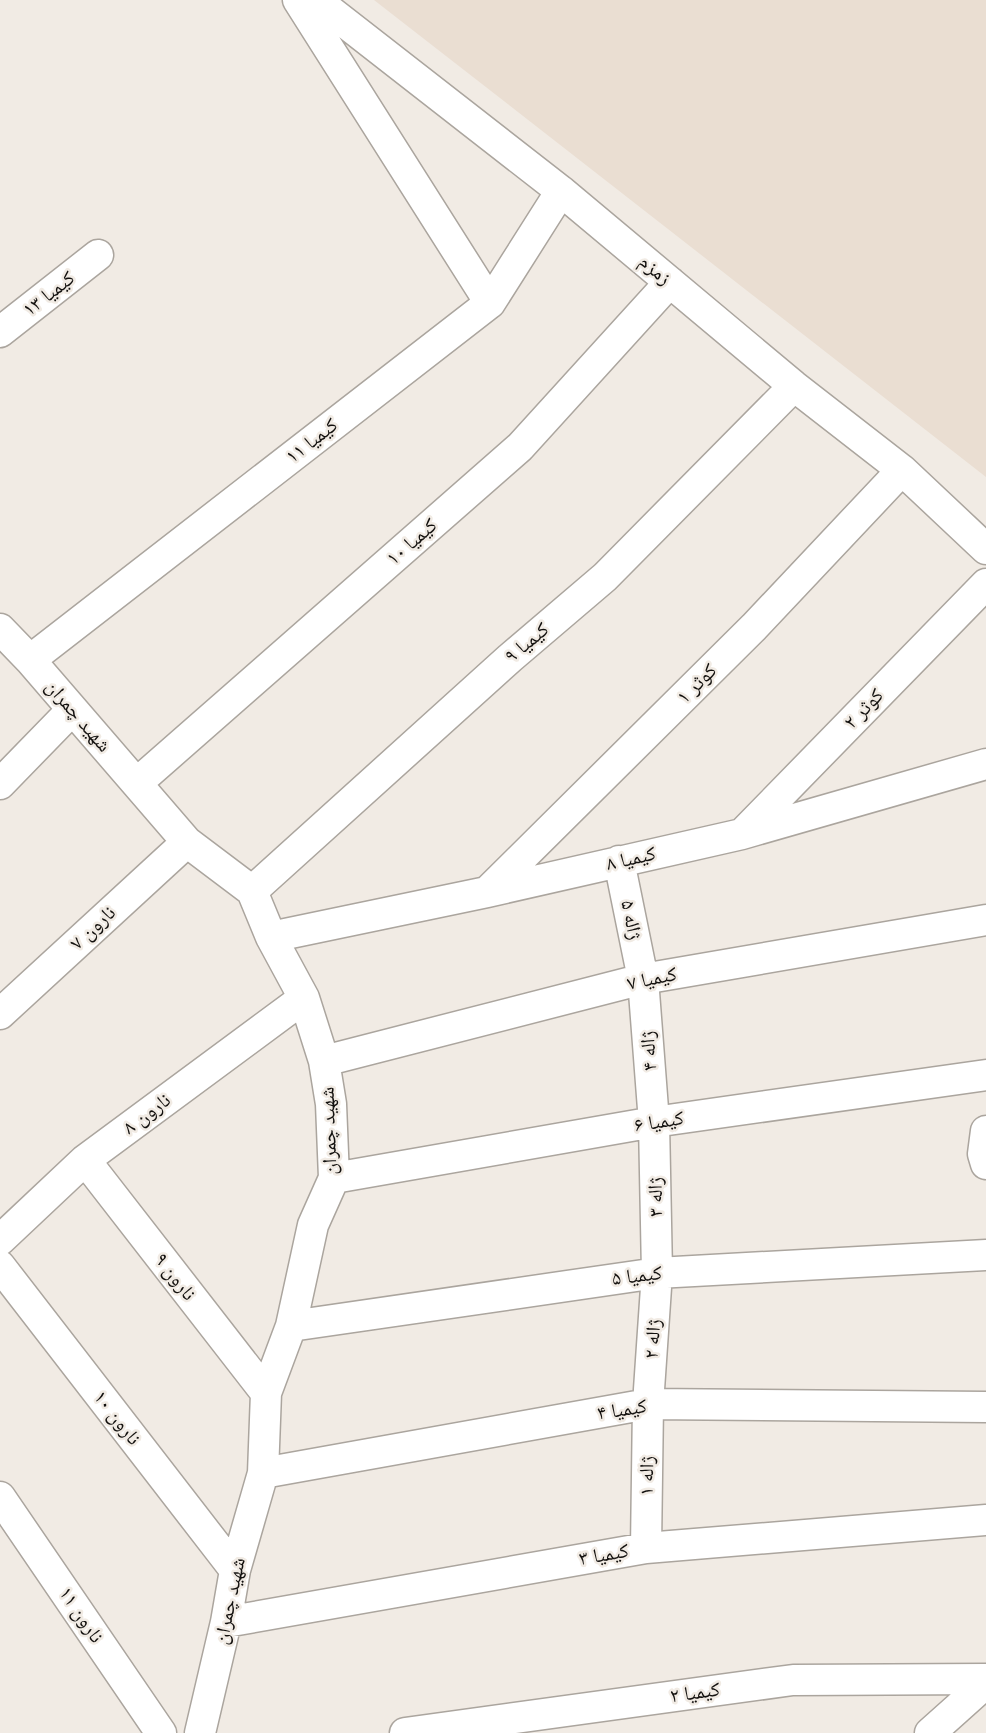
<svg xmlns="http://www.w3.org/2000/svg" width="986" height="1733" font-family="'Varela Round','Noto Naskh Arabic',sans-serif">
<rect width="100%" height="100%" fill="#f1ebe4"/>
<path fill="#eaded2" d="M374 0H986V477L473 77Z"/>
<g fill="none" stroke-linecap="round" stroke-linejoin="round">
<defs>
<path id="minor" d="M298 0 490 303
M316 0 561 191 794 386 902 470 986 549
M0 332 98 255
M0 629 30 660 187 842 252 891 271 937 304 998 324 1061 331 1104 334 1178 313 1225 291 1326 266 1393 263 1473 235 1570 226 1622 200 1733
M30 660 490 303 561 191
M137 783 520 447 670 282
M0 784 72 710
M744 832 986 584
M619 861 643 979 654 1122 657 1273 648 1404 646 1548
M252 891 510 658 605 577 794 386
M487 892 754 627 902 470
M271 937 487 892 742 834 986 764
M0 1014 187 842
M324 1061 643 979 986 920
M986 1131 983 1154 986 1164
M85 1160 266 1393
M334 1178 654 1122 986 1075
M0 1240 85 1160 304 998
M0 1266 235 1570
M291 1326 657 1273 986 1255
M263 1473 648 1404 986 1407
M0 1497 161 1733
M226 1622 646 1548 986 1520
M405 1733 793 1680 986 1679
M930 1733 986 1683"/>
</defs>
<use href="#minor" stroke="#aba59e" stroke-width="33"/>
<use href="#minor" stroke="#fff" stroke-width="30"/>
</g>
<g text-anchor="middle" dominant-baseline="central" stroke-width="5" stroke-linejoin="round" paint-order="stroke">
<g font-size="20" fill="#12100e" stroke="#f1ebe4">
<text transform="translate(655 270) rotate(40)">زمزم</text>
<text transform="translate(49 294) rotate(-38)">کیمیا ۱۳</text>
<text transform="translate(312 441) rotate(-38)">کیمیا ۱۱</text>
<text transform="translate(412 542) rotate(-41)">کیمیا ۱۰</text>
<text transform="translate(527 643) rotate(-40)">کیمیا ۹</text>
<text transform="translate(697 684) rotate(-45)">کوثر ۱</text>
<text transform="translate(864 709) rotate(-46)">کوثر ۲</text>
<text transform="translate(78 716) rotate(49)">شهید چمران</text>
<text transform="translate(631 859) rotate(-13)">کیمیا ۸</text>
<text transform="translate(631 920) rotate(78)">ژاله ۵</text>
<text transform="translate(93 928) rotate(-43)">نارون ۷</text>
<text transform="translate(652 979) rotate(-12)">کیمیا ۷</text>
<text transform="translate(649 1051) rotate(-94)">ژاله ۴</text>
<text transform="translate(147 1114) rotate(-37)">نارون ۸</text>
<text transform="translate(659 1122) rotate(-9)">کیمیا ۶</text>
<text transform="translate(329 1131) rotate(-92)">شهید چمران</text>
<text transform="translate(656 1197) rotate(-91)">ژاله ۳</text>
<text transform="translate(637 1276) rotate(-7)">کیمیا ۵</text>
<text transform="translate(175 1277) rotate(52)">نارون ۹</text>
<text transform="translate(653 1339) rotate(-86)">ژاله ۲</text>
<text transform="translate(622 1410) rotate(-9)">کیمیا ۴</text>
<text transform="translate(117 1418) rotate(52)">نارون ۱۰</text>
<text transform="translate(647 1476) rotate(-89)">ژاله ۱</text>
<text transform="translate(604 1555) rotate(-10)">کیمیا ۳</text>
<text transform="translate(230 1601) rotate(-78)">شهید چمران</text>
<text transform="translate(81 1615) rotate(56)">نارون ۱۱</text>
<text transform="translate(695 1693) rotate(-8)">کیمیا ۲</text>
</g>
</g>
</svg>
